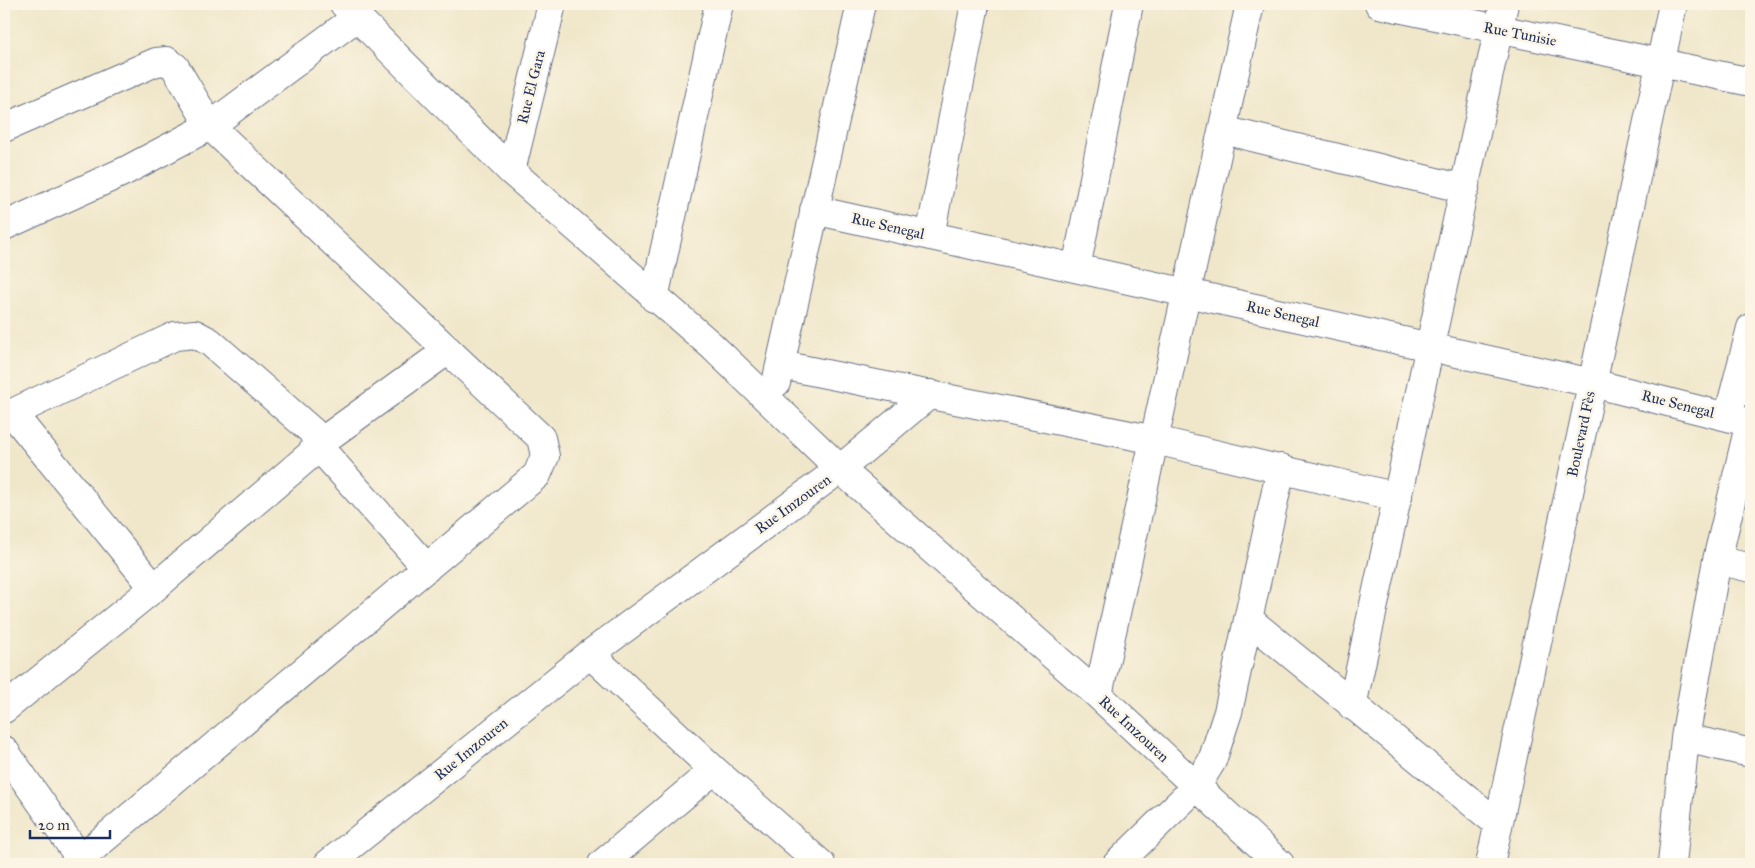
<svg xmlns="http://www.w3.org/2000/svg" width="1755" height="868" font-family="'IM FELL Great Primer',serif">
<rect width="100%" height="100%" fill="#fcf5e5"/>
<filter id="ink" filterUnits="userSpaceOnUse"><feTurbulence type="fractalNoise" baseFrequency=".02" numOctaves="2"/><feDisplacementMap in="SourceGraphic" scale="10" xChannelSelector="R" yChannelSelector="G"/><feConvolveMatrix kernelMatrix="1 2 1 2 8 2 1 2 1" color-interpolation-filters="sRGB"/></filter>
<filter id="wash" filterUnits="userSpaceOnUse"><feTurbulence type="fractalNoise" baseFrequency=".0096" numOctaves="4" result="noise"/><feDisplacementMap in="SourceGraphic" scale="20" xChannelSelector="R" yChannelSelector="G"/><feGaussianBlur stdDeviation="1.12" result="paint"/><feColorMatrix in="noise" values="0 0 0 0 0 0 0 0 0 0 0 0 0 0 0 0 0 1.4 0 .05"/><feComposite in="paint" operator="in"/></filter>
<g filter="url(#wash)">
<rect width="100%" height="100%" fill="#f0e7ca"/>
</g>
<g filter="url(#ink)">
<g fill="none" stroke-linecap="round" stroke-linejoin="round">
<defs>
<path id="minor" d="M344 4 511 171 712 346 840 469 1098 695 1280 864
M1379 4 1751 82
M4 128 156 62 167 61 175 67 210 126 541 438 545 456 537 475 74 864
M1223 130 1465 189
M511 171 552 4
M814 210 1592 383 1751 423
M4 226 125 171 210 126 357 17
M930 236 975 4
M1076 268 1129 4
M654 298 719 4
M781 365 1155 440 1398 497
M776 383 861 4
M12 413 154 588
M4 417 175 336 195 334 210 342 313 432 317 445 427 568
M1728 417 1751 328
M1717 560 1751 568
M1248 619 1498 824
M590 654 714 770 821 864
M1098 695 1250 4
M1352 706 1504 4
M4 709 154 588 310 455 317 445 448 350
M1685 738 1751 753
M4 750 84 864
M328 864 590 654 840 469 930 394
M602 864 714 770
M1117 864 1196 787 1212 761 1228 712 1281 468
M1490 864 1673 4
M1672 864 1685 738 1717 560 1750 422"/>
</defs>
<use href="#minor" stroke="#666f84" stroke-width="30"/>
<use href="#minor" stroke="#fff" stroke-width="28"/>
</g>
</g>
<g text-anchor="middle" dominant-baseline="central" stroke-width="5" stroke-linejoin="round" paint-order="stroke">
<g font-size="15" fill="#1b2f5e" stroke="#fcf5e5">
<text transform="translate(1520 34) rotate(11)">Rue Tunisie</text>
<text transform="translate(531 87) rotate(-76)">Rue El Gara</text>
<text transform="translate(888 226) rotate(13)">Rue Senegal</text>
<text transform="translate(1283 314) rotate(13)">Rue Senegal</text>
<text transform="translate(1678 404) rotate(14)">Rue Senegal</text>
<text transform="translate(1581 434) rotate(-78)">Boulevard Fès</text>
<text transform="translate(793 504) rotate(-36)">Rue Imzouren</text>
<text transform="translate(1134 729) rotate(43)">Rue Imzouren</text>
<text transform="translate(471 749) rotate(-39)">Rue Imzouren</text>
</g>
</g>
<rect width="1755" height="868" fill="none" stroke="#fcf5e5" stroke-width="20"/>
<path d="M30 830v8h80v-8" fill="none" stroke="#1b2f5e" stroke-width="2.5"/>
<text x="38" y="830" font-size="15" fill="#1b2f5e" stroke="#fcf5e5" stroke-width="4" paint-order="stroke">20 m</text>
</svg>
